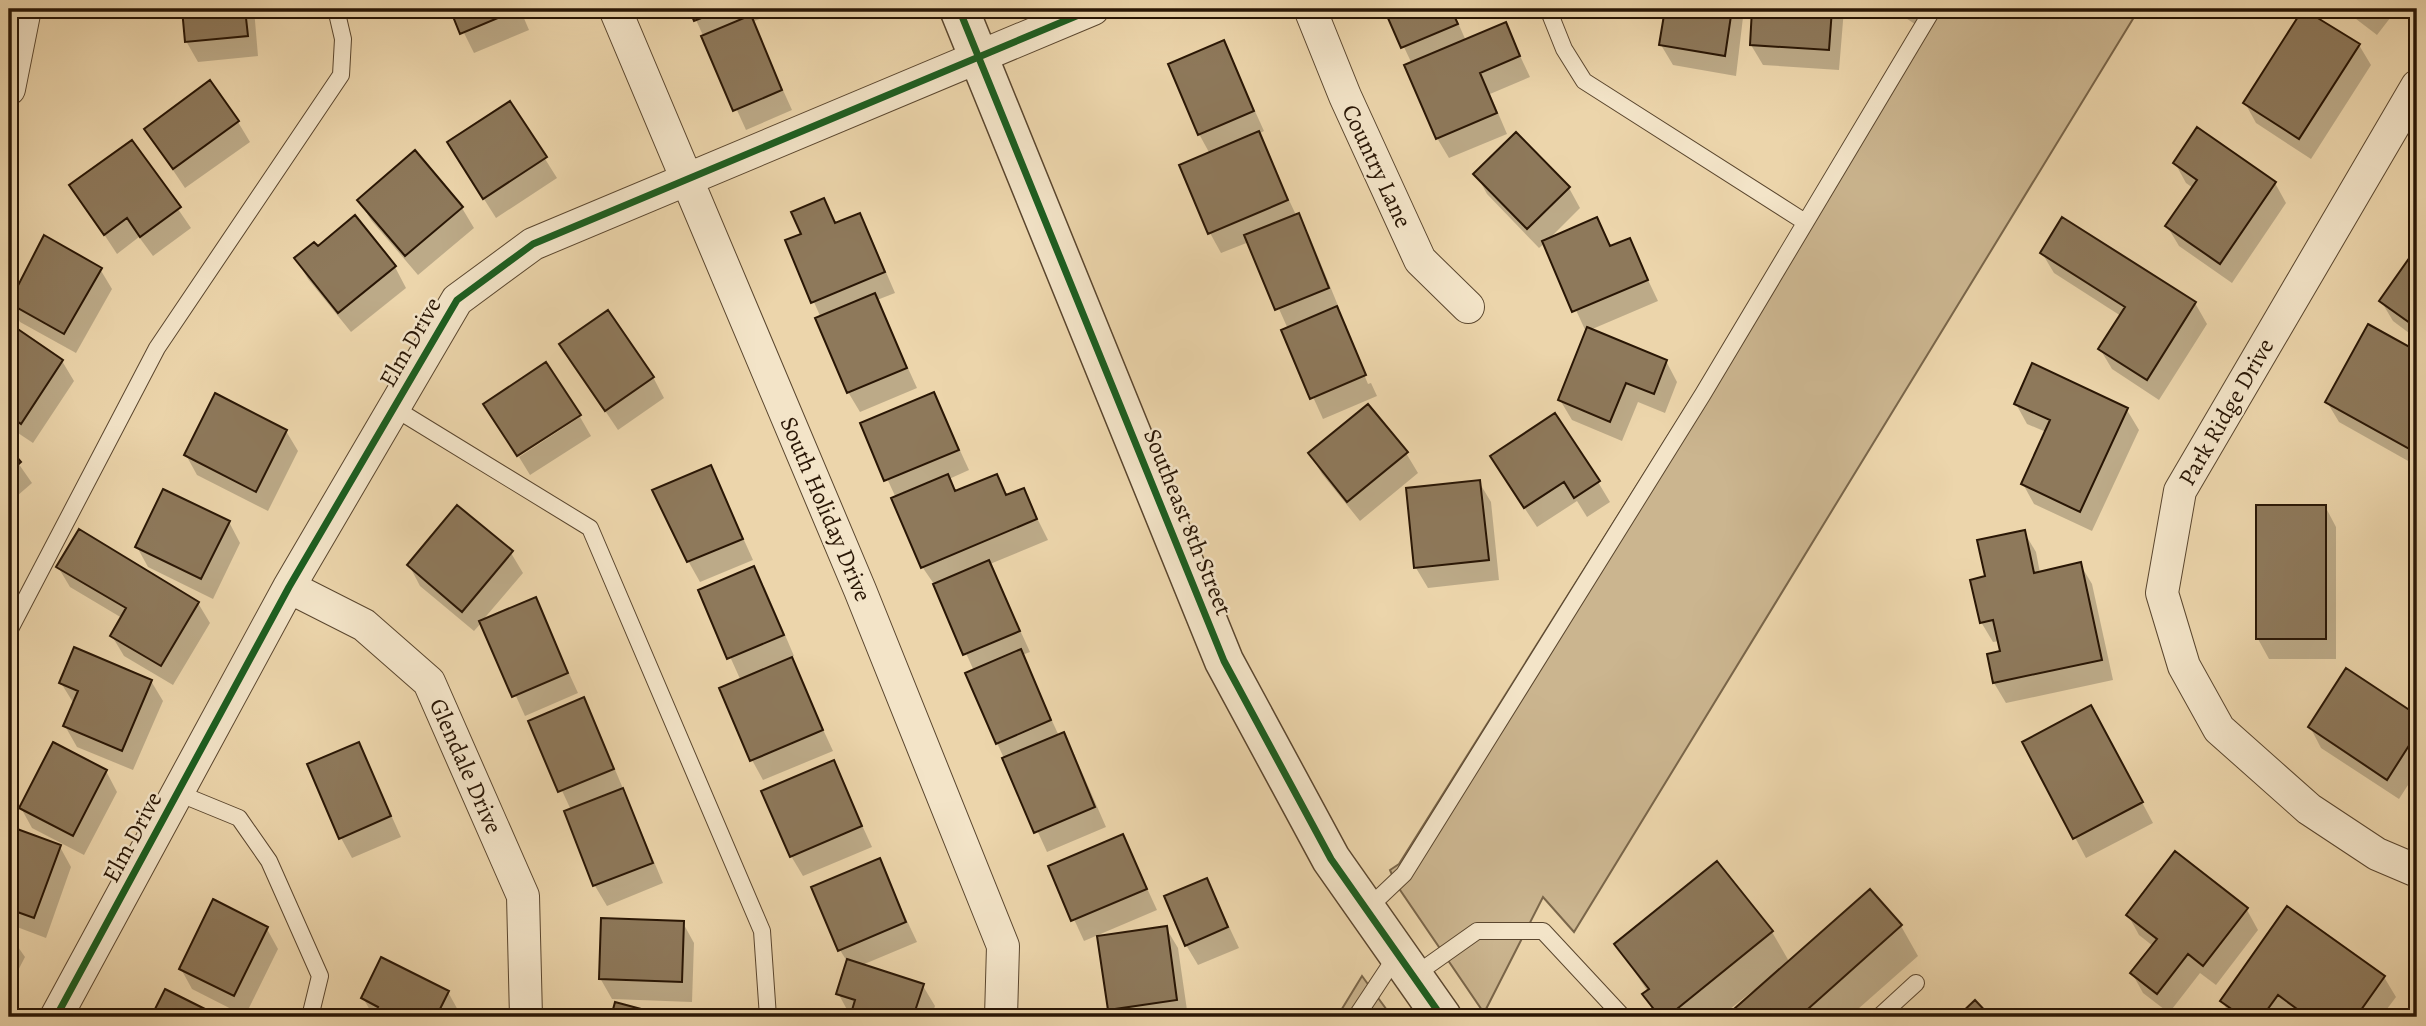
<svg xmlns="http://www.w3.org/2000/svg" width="2426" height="1026" font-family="Alegreya,serif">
<rect width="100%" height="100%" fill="#ecd5ab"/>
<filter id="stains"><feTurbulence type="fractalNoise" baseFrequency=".00286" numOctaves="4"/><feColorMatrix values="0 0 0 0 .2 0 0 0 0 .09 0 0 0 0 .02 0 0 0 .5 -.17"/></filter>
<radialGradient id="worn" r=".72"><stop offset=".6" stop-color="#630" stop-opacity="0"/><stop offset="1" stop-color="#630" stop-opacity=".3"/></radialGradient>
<path fill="#cbb58f" stroke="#7a664a" stroke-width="2" d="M1936 9H2139L1574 932 1543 897 1484 1013 1396 884 1390 870 1399 864Z
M1362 976 1392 1017H1337Z"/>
<path fill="#0003" d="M183 9H254L258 56 198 62 186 41Z
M452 9H520L529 30 474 53Z
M691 9H758L762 18 752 22 792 110 746 130Z
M1386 9H1452L1466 41 1505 24 1530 77 1490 94 1507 134 1449 158 1437 138 1412 64Z
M1667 9H1744L1736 76 1673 65 1661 45Z
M1754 9H1844L1839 70 1763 65 1751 45Z
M1892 9H1935L1924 30Z
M2343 9H2397L2377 35Z
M2304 10 2359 45 2371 65 2311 159 2256 123 2245 103Z
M1224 43 1264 131 1258 134 1296 215 1309 235 1339 308 1337 309 1347 327H1344L1368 384 1371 383 1377 396 1323 419 1283 331 1288 329 1249 242 1221 253 1210 233V154L1199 134Z
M510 103 557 178 496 218 461 163Z
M238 122 250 142 185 188 146 130Z
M132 142 191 228 153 256 139 237 117 254 72 186Z
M415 153 462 208 474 228 418 275 371 220 359 200Z
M2175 163 2275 183 2286 203 2232 283 2179 246 2167 226 2193 188 2186 183Z
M1476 174 1569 188 1580 208 1548 240 1597 219 1612 248 1629 240 1658 301 1590 330 1666 361 1677 382 1665 413 1638 402 1622 441 1572 420 1560 400 1587 334 1545 243 1539 248 1487 194Z
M824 200 837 224 859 215 870 235 895 293 877 300 917 388 860 412 848 392 821 318 787 241 803 235Z
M355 218 395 267 406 288 351 332 308 279 296 259 318 248Z
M2063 220 2195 303 2207 324 2159 400 2112 369 2100 349 2121 316 2054 273 2042 253Z
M45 238 100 269 112 289 76 353 20 322 9 302Z
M2417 250V339L2393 321 2381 301Z
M9 325 62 361 74 381 33 443 9 427Z
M2368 326 2417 353V466L2339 422 2327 402Z
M561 345 653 377 664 398 618 430Z
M934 394 969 470 949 479 957 493 996 476 1008 496 1023 490 1048 540 990 564 1030 652 1022 655 1059 736 1063 734 1074 754 1106 827 1047 852 997 743 974 671 936 587 923 568 894 499 896 498 862 424Z
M2016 404 2127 410 2139 430 2092 531 2034 504 2023 484 2046 432 2027 424Z
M580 417 591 436 530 475 519 457Z
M286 431 298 451 268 511 197 475 186 455Z
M9 450 32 483 9 503Z
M1406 453 1418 473 1360 521 1322 474 1310 454Z
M711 467 753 560 700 582 669 527 654 491Z
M1504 477 1598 482 1610 502 1587 517 1577 501 1537 527Z
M1479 482 1491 502 1499 580 1428 588 1416 568Z
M2325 506 2336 527V659H2269L2258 639Z
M229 522 240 543 213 599 148 567 137 547Z
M2024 532 2036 552 2040 573 2080 564 2092 584 2113 680 2006 703 1994 683 2002 652 2000 641 1993 642 1981 622 1987 578Z
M511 553 523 573 482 621 535 599 578 693 525 716 482 622 474 631 420 586 409 565Z
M58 567 198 603 210 623 173 685 124 656 112 636 122 618 70 587Z
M753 568 765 588 794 656 790 658 833 751 763 780 752 760 741 681 700 590Z
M2347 671 2417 717V771L2399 799 2321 748 2310 727Z
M151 681 163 701 133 770 77 747 65 726 74 704 61 683Z
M583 700 594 720 663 883 607 906 595 886 566 812 571 810 530 722Z
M2102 727 2153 823 2086 858 2024 742Z
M359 744 401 837 352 858 341 838Z
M833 762 872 847 803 876 791 856Z
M106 771 117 792 84 855 32 828 21 808Z
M9 828 60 847 71 867 46 938 9 924Z
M1123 836 1157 910 1084 941 1050 867Z
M879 861 917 942 862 965 923 986 935 1006 931 1017H851L838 993 848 963 840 950Z
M1717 864 1772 932 1790 963 1870 892 1901 926 1918 956 1849 1017H1728L1756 992 1754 990 1720 1017H1657L1644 995 1648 992 1617 945Z
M1207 880 1239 948 1198 965 1186 945Z
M2247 910 2258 930 2216 985 2200 973 2169 1013 2143 993 2132 973 2153 946 2139 935 2128 915Z
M683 923 694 943 692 1002 612 999 600 978Z
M1166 928 1178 948 1188 1017H1114L1110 1009Z
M267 929 278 949 245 1016 192 989 181 969Z
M9 934 25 957 9 988Z
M2384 977 2396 997 2381 1017H2293L2290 1014 2288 1017H2231L2222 1001Z
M448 992 459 1012 457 1017H374L363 998Z"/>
<path fill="#8e795b" stroke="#291605" stroke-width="2" d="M182 9H245L248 36 185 42Z
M450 9H519L460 34Z
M689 9H724L694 21Z
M1384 9H1451L1458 24 1401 48Z
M1665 9H1732L1725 56 1659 45Z
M1752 9H1832L1829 50 1750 45Z
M2303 9 2360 44 2299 139 2243 103Z
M2356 9H2370L2365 16Z
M751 15 782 90 733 111 701 36Z
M1506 22 1520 56 1480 73 1497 113 1436 139 1404 65Z
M1224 40 1254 111 1198 135 1168 64Z
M210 80 239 121 173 169 144 129Z
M510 101 547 157 483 199 447 142Z
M2197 127 2276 182 2220 264 2165 226 2197 180 2173 163Z
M1259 131 1288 200 1208 234 1179 165Z
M1516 132 1570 187 1527 229 1473 174Z
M132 140 181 207 140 237 127 218 104 235 69 185Z
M415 150 463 207 405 256 357 200Z
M824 198 835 223 860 213 885 272 811 303 785 240 801 234 791 212Z
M1299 213 1329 288 1275 310 1244 235Z
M355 215 396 266 338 313 294 258 314 242 318 246Z
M1597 217 1610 246 1630 238 1648 280 1572 312 1542 241Z
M2062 217 2196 302 2147 380 2098 349 2125 307 2040 253Z
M44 235 102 268 64 334 9 303Z
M2417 247V328L2379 301Z
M875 293 907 368 847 393 815 318Z
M1337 306 1366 375 1310 399 1281 330Z
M608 310 654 377 605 411 559 344Z
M9 323 63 360 21 424 9 415Z
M2368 324 2417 351V447L2415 452 2325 402Z
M1587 327 1667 360 1654 394 1626 383 1610 422 1558 400Z
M546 362 581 415 517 456 483 404Z
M2032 363 2128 408 2080 512 2021 484 2050 420 2014 404Z
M934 392 959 450 884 481 860 423Z
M215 393 287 430 256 492 184 455Z
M1368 404 1408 452 1347 502 1308 453Z
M1555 413 1600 481 1574 498 1564 482 1524 508 1490 456Z
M9 448 21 462 9 473Z
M711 465 743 539 687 562 652 490Z
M948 474 955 491 997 474 1006 495 1024 488 1037 519 921 568 891 498Z
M1480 480 1489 560 1414 568 1406 488Z
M163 489 230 521 201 579 135 547Z
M457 505 513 551 462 612 407 565Z
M2256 505H2326V639H2256Z
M79 529 199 602 161 666 110 636 126 608 56 567Z
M2025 530 2034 573 2081 562 2102 660 1993 683 1987 654 2000 651 1993 620 1980 623 1970 580 1985 576 1977 540Z
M989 560 1020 631 963 655 933 584Z
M754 566 784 635 727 659 698 590Z
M536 597 568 673 512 697 479 621Z
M74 647 152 680 122 751 63 726 78 691 59 683Z
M1021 649 1051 720 996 744 965 673Z
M792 657 823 730 750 761 719 688Z
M2346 668 2417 715V733L2387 780 2308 727Z
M584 697 614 769 558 792 528 721Z
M2091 705 2143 802 2073 839 2022 742Z
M1064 732 1095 807 1034 833 1002 758Z
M53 742 107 770 73 836 19 808Z
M359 742 391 816 339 839 307 764Z
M834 760 862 826 790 857 761 791Z
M623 788 653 863 593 886 564 811Z
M9 826 61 845 34 918 9 909Z
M1123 834 1147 889 1071 921 1048 866Z
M2175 851 2248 908 2203 966 2188 954 2157 994 2130 973 2157 939 2126 915Z
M880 858 906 922 838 951 811 887Z
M1717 861 1773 931 1667 1017H1660L1642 994 1649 989 1614 944Z
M1207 878 1228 927 1185 946 1164 896Z
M1870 889 1902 925 1799 1017H1725Z
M213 899 268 927 234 996 179 969Z
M2287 906 2385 976 2356 1017H2291L2297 1009 2278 995 2262 1017H2243L2220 1001Z
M601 918 684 921 682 982 599 979Z
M1167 926 1177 1000 1108 1010 1097 936Z
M381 957 449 991 436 1017H372L378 1007 361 998Z
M847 959 924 984 913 1017H850L855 1000 836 994Z
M165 989 221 1017H151Z
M1975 1000 1991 1017H1957Z
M615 1002 671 1017H611Z"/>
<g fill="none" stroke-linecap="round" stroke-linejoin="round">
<defs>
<path id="service" d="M1548 9 1564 49 1584 81 1805 222
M394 408 590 528 762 931 768 1017
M9 631 157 348 341 75 343 39 336 9
M178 793 239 818 269 861 320 976 310 1017
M1366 910 1404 874 1703 394 1933 9
M1412 977 1477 931H1543L1623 1017
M1356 1017 1397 955
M1879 1017 1916 983"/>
<path id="minor" d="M615 9 860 590 1003 946 1001 1017
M1310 9 1345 96 1420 260 1468 307
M2417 86 2180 491 2162 593 2184 666 2219 729 2309 809 2377 854 2417 871
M9 89 25 9
M289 587 364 625 429 682 523 896 526 1017
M56 1017 289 587 457 300 533 244 1093 9"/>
<path id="tertiary" d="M959 9 1224 661 1331 859 1442 1017"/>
</defs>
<use href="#service" stroke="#5a462e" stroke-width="18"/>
<use href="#minor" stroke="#5a462e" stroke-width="34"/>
<use href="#tertiary" stroke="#5a462e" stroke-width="41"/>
<use href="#service" stroke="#f3e4c8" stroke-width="16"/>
<use href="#minor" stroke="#f3e4c8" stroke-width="32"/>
<use href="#tertiary" stroke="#f3e4c8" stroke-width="38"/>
<defs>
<path id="cycleway" d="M959 9 1224 661 1331 859 1442 1017
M56 1017 289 587 457 300 533 244 1093 9"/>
</defs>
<use href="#cycleway" stroke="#f3e4c8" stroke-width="11"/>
<use href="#cycleway" stroke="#1b5e20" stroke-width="7"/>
</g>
<g text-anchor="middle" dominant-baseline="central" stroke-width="5" stroke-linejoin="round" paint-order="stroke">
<g font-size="24" fill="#291605" stroke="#f3e4c8">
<text transform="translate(1377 166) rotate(65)">Country Lane</text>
<text transform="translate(410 342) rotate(-60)">Elm Drive</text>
<text transform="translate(2226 412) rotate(-60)">Park Ridge Drive</text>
<text transform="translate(826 509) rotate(67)">South Holiday Drive</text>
<text transform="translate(1188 522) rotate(68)">Southeast 8th Street</text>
<text transform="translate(466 766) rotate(66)">Glendale Drive</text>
<text transform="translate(132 837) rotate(-62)">Elm Drive</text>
</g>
</g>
<rect width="2426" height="1026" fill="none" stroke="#ecd5ab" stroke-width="35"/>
<rect x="10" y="10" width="2405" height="1005" fill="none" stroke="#291605" stroke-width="3.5"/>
<rect x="18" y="18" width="2391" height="991" fill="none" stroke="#291605" stroke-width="2"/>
<rect width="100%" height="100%" filter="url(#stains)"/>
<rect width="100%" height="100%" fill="url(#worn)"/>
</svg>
